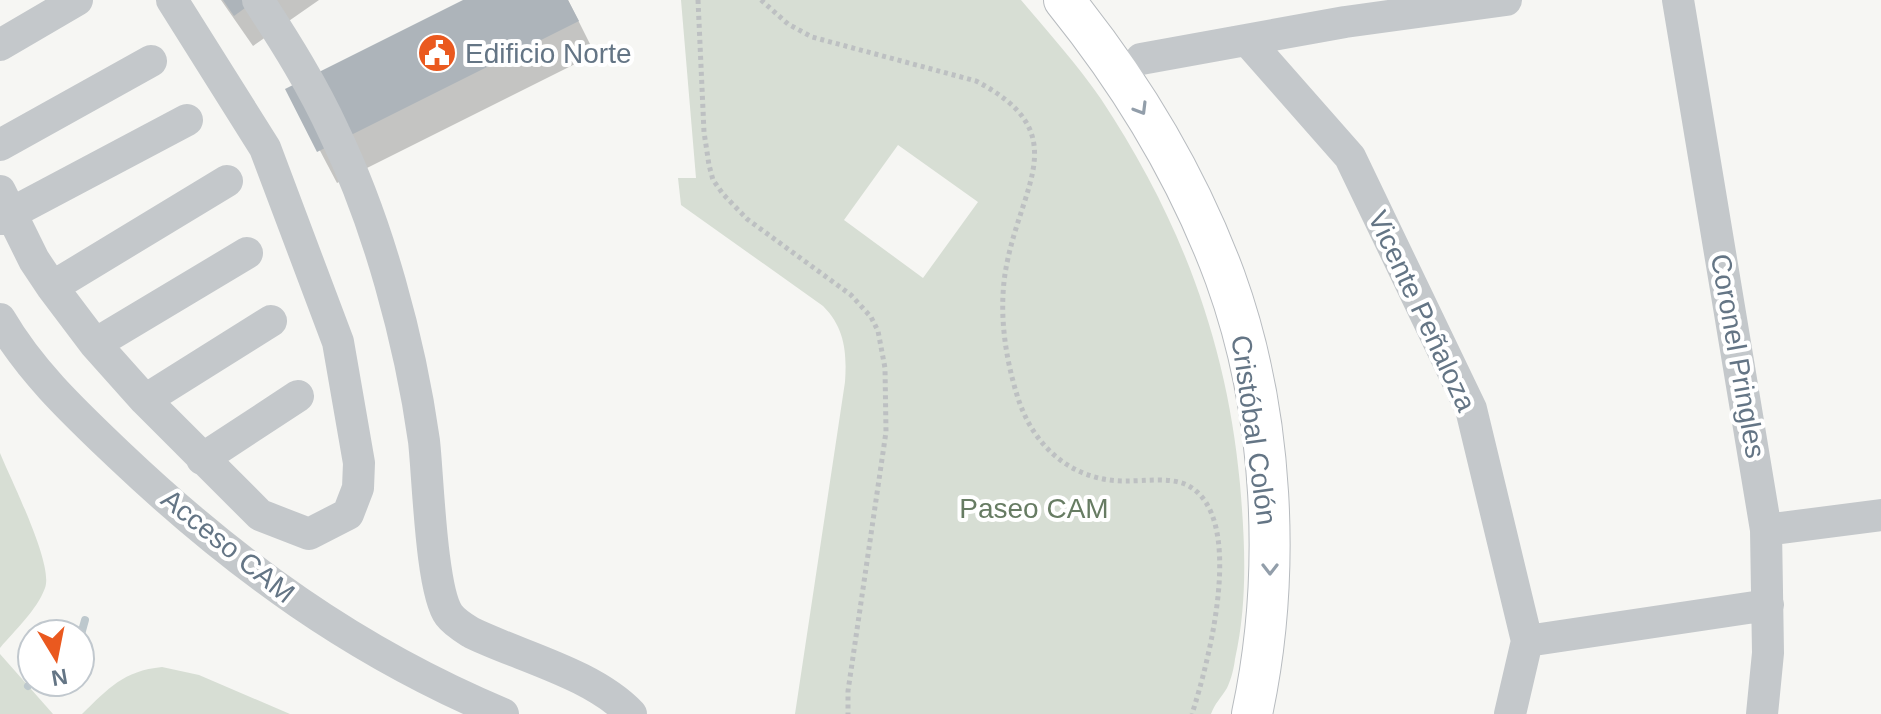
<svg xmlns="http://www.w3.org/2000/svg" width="1881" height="714" font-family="Helvetica,sans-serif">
<rect width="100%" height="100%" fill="#f6f6f3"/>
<path fill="#d7ded4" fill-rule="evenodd" d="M681 0H1021C1048 32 1077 64 1101 99 1180 218 1227 342 1240 484 1245 542 1248 601 1235 659 1234 668 1231 680 1227 688 1221 698 1215 703 1211 714H795L845 382C847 353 845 328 823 306L681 205 678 178H696ZM898 145 978 202 923 278 844 220Z
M0 453C11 480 54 565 45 588 37 610 15 630 0 648Z
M0 654 53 714H0Z
M162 667 199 675 290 714H82C109 688 123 671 162 667Z"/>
<path fill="#0003" d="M221 0H319L253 46Z
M468 0H568L595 54 337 183 288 90Z"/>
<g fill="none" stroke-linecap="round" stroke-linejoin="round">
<path stroke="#bdc8cd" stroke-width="8" d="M80 638 85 620
M28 686 32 682"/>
</g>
<path fill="#adb4ba" d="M223 0H256L234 16Z
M463 0H568L579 21 317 152 285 89Z"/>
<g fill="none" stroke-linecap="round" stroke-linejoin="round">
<defs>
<path id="major" d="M1064 0C1131 83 1188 177 1225 277 1274 412 1282 574 1252 714"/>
</defs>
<use href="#major" stroke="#b7bbbf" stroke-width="42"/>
<path stroke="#bdc0c2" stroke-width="5" stroke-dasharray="4 4" stroke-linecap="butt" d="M698 0 704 132 709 165 713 180 723 194 747 219 851 295 871 317 878 331 885 368 886 432 848 691V714
M761 0 788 24 812 37 976 81C1074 132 1023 182 1007 263 998 306 1004 353 1017 395 1032 445 1071 482 1127 481 1145 481 1170 477 1187 485 1248 516 1208 664 1192 714"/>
<path stroke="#c4c8cb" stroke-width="32" d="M258 0C286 43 313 86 334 132 378 223 410 341 424 441 428 476 431 591 449 615 455 623 464 628 472 633 522 657 593 674 631 714
M1678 0 1766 530 1768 653 1762 714
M1247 40 1350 157 1471 409 1527 641 1510 714
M0 45 77 0
M1141 59 1345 22 1506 0
M0 145 151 61
M0 191 34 260 52 287 95 344 145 400 260 515 309 534 348 514 358 488 359 463 338 342 265 148 172 0
M0 219 187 120
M52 287 227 181
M0 319C31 372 74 412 119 455 235 565 355 652 503 714
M95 344 247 253
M145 400 271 321
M202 459 298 396
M1766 530 1881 515
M1527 641 1768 605"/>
<use href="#major" stroke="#fff" stroke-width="40"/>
</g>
<defs><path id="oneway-chevron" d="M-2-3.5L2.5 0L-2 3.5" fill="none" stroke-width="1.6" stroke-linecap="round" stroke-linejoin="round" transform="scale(2)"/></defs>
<g stroke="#929eaa">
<use href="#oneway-chevron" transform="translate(1141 109) rotate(59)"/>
<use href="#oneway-chevron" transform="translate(1270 569) rotate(90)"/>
</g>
<defs>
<symbol id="civic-disc" viewBox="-11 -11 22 22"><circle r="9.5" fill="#ea591f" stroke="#fff"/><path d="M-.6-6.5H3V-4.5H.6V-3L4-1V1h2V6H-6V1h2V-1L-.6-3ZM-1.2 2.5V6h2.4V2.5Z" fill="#fff"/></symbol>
</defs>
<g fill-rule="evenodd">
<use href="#civic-disc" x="415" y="31" width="44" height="44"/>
</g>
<g text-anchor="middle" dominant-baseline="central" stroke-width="8" stroke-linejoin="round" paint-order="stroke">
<g font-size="28" fill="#647585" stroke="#fff" text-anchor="start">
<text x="465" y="53">Edificio Norte</text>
</g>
<g font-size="28" fill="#647585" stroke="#fff">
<text transform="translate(1422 311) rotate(65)">Vicente Peñaloza</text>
<text transform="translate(1738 356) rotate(80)">Coronel Pringles</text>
<text transform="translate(1254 430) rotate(82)">Cristóbal Colón</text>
<text transform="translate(228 546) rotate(39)">Acceso CAM</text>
</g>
<g font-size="28" fill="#677c63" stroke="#fff">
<text x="1034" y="508">Paseo CAM</text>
</g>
</g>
<g transform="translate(56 658) rotate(170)"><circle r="38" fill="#ffffff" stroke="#c1c8ce" stroke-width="2"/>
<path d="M0-6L14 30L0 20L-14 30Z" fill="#ea591f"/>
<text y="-12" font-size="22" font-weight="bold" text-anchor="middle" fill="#647585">N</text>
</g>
</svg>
